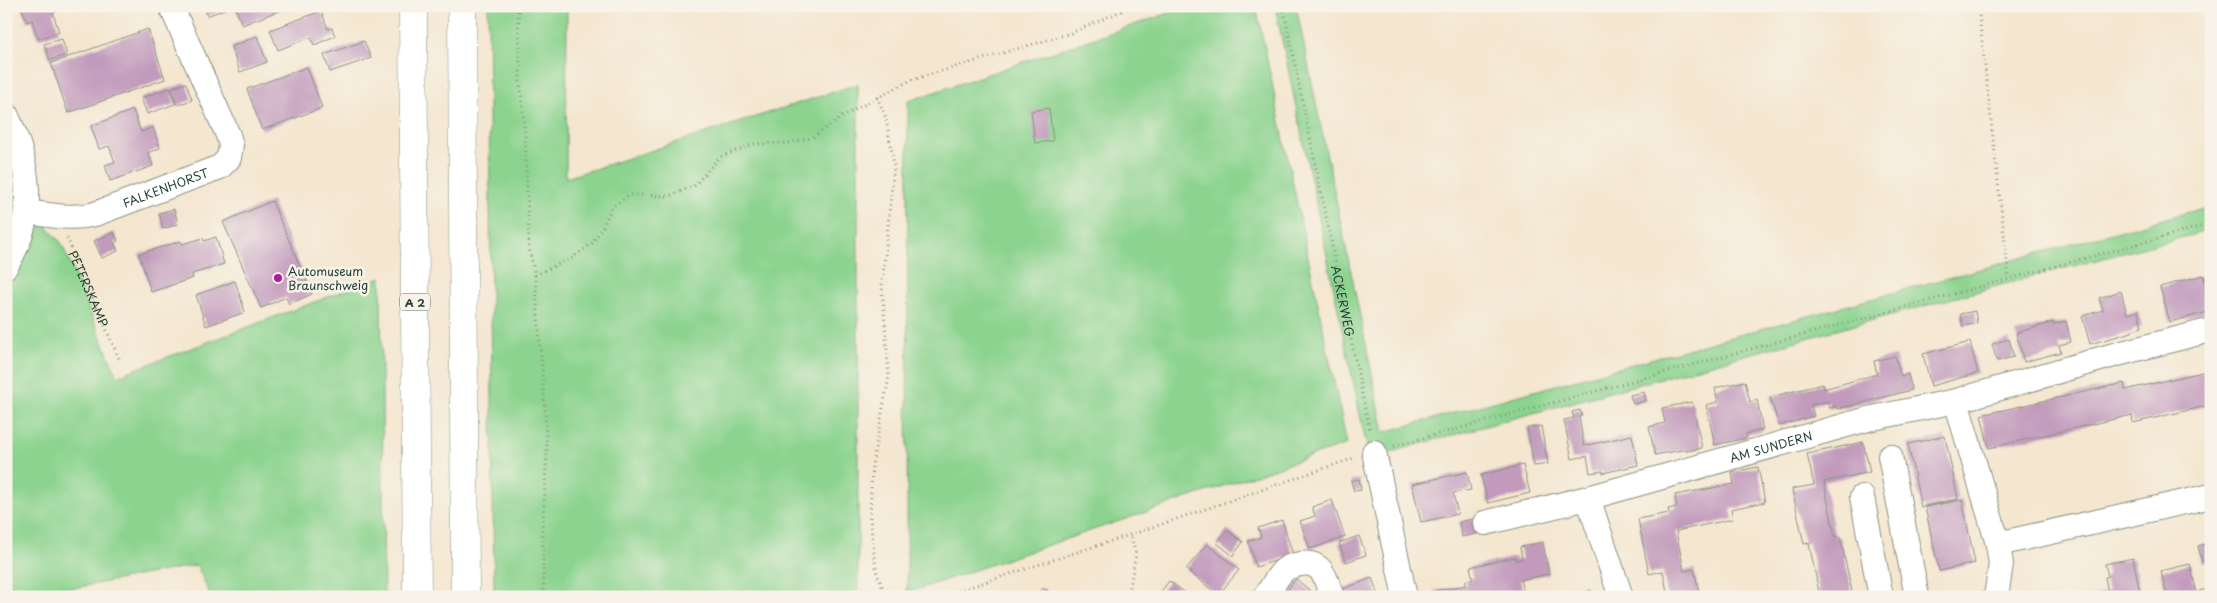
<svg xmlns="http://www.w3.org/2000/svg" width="2217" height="603" font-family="'Playpen Sans',sans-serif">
<rect width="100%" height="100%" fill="#f7f3e8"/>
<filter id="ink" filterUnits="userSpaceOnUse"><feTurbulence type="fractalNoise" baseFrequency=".02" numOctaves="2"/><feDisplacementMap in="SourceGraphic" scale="10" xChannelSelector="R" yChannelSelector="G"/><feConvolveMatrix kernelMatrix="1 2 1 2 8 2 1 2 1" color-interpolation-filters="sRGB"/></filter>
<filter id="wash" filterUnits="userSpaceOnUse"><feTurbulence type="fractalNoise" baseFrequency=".0096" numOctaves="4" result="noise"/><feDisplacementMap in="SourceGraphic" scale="20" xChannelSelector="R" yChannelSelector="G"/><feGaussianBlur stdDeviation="1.12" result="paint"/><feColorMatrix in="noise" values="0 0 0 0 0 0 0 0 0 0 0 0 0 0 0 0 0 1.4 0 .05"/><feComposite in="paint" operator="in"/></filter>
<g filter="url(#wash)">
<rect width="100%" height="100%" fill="#f4e6cf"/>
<path fill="#8bd38e" stroke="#558861" d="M488 6H567L566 178 858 84V597H494Z
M1190 6H1256L1347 444 907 593 908 101Z
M1275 6H1296L1384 432 2211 206V230L2012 282 1369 458Z
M6 179 62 244 117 376 381 277 384 597H211L197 565 26 597H6Z"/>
<g id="blocks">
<path fill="#c19abc" d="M21 6H54L56 12 53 13 59 32 38 39 32 20 27 22Z
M204 6H232L207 16Z
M235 6H291L242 25Z
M321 11 328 29 332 28 335 36 314 45 311 37 278 50 270 30Z
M148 29 165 79 68 113 51 63Z
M257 36 267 62 240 72 231 47Z
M62 39 67 55 50 60 44 44Z
M364 41 371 58 330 72 324 55Z
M307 67 322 108 262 130 247 89Z
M186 83 192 100 177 105 171 88Z
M170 88 175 104 147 114 141 98Z
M1049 108 1053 141 1035 143 1031 111Z
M133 110 141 132 153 127 160 148 148 153 153 166 110 181 105 165 115 162 109 146 99 149 91 126Z
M272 201 312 294 289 304 286 297 261 308 223 222Z
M174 209 178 224 163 229 159 213Z
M114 232 118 241 114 243 118 251 102 258 94 241Z
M216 237 224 264 192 274 193 278 151 292 139 254 181 241 182 244 203 238 204 241Z
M2203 275 2207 289 2205 277 2211 276V311L2170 322 2160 287Z
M235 281 245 312 206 326 196 295Z
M2121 291 2127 314 2138 311 2142 327 2132 330V332L2090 344 2082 316 2103 310 2099 298Z
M1975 311 1977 323 1963 326 1960 314Z
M2066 321 2071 342 2059 345 2061 352 2024 362 2016 333 2053 322V324Z
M2009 339 2014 357 1997 361 1992 344Z
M1970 342 1978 373 1931 386 1923 354Z
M1895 356 1901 376 1908 374 1912 390 1837 409 1836 406 1829 408 1828 401 1811 405 1814 416 1779 426 1770 397 1823 384 1824 389 1877 374 1874 361Z
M2211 370V405L2133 423 2132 415 1989 448 1981 415 2124 383 2125 390Z
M1745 381 1750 402 1757 400 1763 430 1746 434 1747 438 1715 445 1706 405 1718 402 1715 388Z
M1644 392 1646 401 1633 404 1630 395Z
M1692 402 1702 448 1687 451V449L1655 455 1649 427 1665 423 1662 408Z
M1580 410 1582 416 1579 417 1584 446 1632 435 1638 465 1603 473V471L1590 473 1587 456 1572 459 1564 420 1574 418 1572 412Z
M1541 426 1548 464 1534 466 1527 428Z
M1945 436 1958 499 1921 507 1908 444Z
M1863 442 1870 472 1824 482 1835 537H1840L1853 596 1820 597 1809 543 1804 544 1792 489 1814 485 1807 454Z
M1523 465 1530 493 1488 503 1481 475Z
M1758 467 1765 502 1731 509 1733 519 1676 531 1684 571 1694 569 1700 597H1668L1663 571 1649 574 1638 519 1669 513 1668 509 1677 507 1675 495 1734 484 1732 472Z
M1467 472 1471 490 1453 493 1458 514 1421 522 1412 484Z
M1359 479 1361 490 1354 491 1351 481Z
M1332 500 1345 537 1310 549 1300 521 1315 516 1312 507Z
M1962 500 1975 563 1939 571 1925 507Z
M1477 518 1480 533 1462 537 1459 522Z
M1282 520 1293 555 1256 567 1248 541 1261 537 1258 528Z
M1227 530 1243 542 1233 556 1217 543Z
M1359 536 1366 555 1346 562 1339 543Z
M1543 542 1549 574 1520 580 1523 590 1490 597H1436L1434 591 1466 585 1465 581 1473 579 1470 567 1515 557 1516 560 1522 559 1520 547Z
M2211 543V560L2202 562 2198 546Z
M1207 544 1239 570 1220 593 1225 597H1217L1218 595 1186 569Z
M2133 558 2141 597H2094V595L2108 592 2105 577 2108 576 2105 564Z
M2190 564 2198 597H2167L2161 571Z
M1372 578 1379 597H1340L1338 591Z
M1296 579 1318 597H1282Z
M1169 581 1191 597H1157Z
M1043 588 1054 597H1036Z
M2208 589 2210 597H2200L2199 591Z
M1591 590 1593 597H1572V596Z"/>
</g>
</g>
<g filter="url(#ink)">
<use href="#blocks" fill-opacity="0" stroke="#8a9282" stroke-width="1"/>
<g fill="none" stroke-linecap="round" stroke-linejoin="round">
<defs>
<g id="minor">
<path d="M6 114C31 167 37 215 6 266"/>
<path id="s3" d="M26 212C50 215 72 220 95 214L220 167 229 158 231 145 228 135 171 6"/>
<path d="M1956 401 1998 544 2211 496"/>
<path d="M1374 452 1405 597"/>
<path d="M1890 456 1917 597"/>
<path d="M1862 497 1881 597"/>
<path d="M1588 498 1621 597"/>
<path id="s4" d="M1485 523 1588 498 1868 419 1956 401 2114 355 2211 330"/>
<path d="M1265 597C1271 589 1276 578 1283 571 1288 566 1295 565 1301 564 1323 560 1326 580 1332 597"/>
<path d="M1996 597 2001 564 1998 544"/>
</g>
<path id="highway" d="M413 6 417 597
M462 6 465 597"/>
</defs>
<use href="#minor" stroke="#8a9282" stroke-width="26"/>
<use href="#highway" stroke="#8a9282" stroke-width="29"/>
<g stroke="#8a9282" stroke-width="3" stroke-dasharray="1 4" stroke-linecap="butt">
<path d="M518 6 520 79 525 134 529 248 535 275 545 409 547 454 542 533 544 597"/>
<path id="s1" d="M1283 6 1370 432"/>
<path d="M1978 6 2009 278"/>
<path d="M877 97 886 118 894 166 882 285 889 377 872 465 870 518 876 570 886 597"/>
<path id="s2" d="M67 238 120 361"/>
<path d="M535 275 572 258 592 243 603 227 611 208 629 195 669 196 694 186 720 157 754 144 788 143 812 138 843 116 911 80 1071 33 1133 6"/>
<path d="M1394 446 2211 224"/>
<path d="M939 597 1130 535 1354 458"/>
<path d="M1128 597 1136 554 1130 535"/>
</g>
<use href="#minor" stroke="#fff" stroke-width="24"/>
<use href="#highway" stroke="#fff" stroke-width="28"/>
</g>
</g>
<circle fill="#b5179e" stroke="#f7f3e8" stroke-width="2" cx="278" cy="278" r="5"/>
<g text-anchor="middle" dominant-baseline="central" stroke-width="5" stroke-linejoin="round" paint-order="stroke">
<rect fill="#f7f3e8" stroke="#60746a" stroke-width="1" x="400" y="293.5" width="30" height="17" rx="4"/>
<g font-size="11" font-weight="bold" fill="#1f3d34">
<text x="415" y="302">A 2</text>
</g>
<g font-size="12" fill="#1f3d34" stroke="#f7f3e8">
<text stroke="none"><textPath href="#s3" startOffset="145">FALKENHORST</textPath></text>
<text stroke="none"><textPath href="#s2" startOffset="55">PETERSKAMP</textPath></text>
<text stroke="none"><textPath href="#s1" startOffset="301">ACKERWEG</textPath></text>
<text stroke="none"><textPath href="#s4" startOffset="296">AM SUNDERN</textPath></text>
</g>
<g font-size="12" fill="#1f3d34" stroke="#f7f3e8" text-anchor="start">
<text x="288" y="271">Automuseum<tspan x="288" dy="14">Braunschweig</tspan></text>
</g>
</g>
<rect width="2217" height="603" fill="none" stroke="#f7f3e8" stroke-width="25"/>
</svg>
